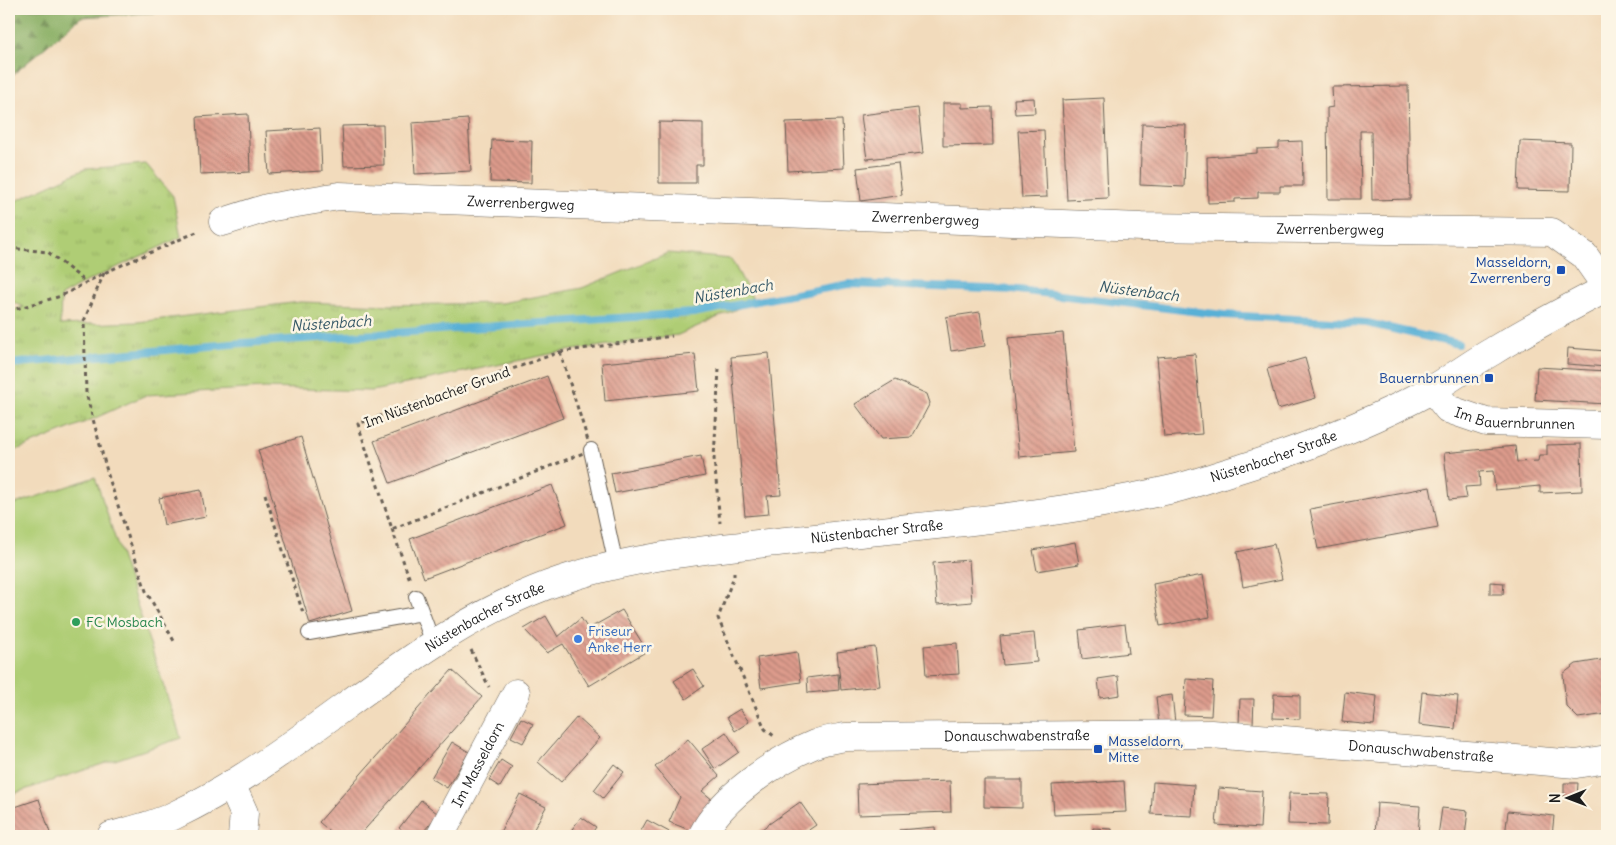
<svg xmlns="http://www.w3.org/2000/svg" width="1616" height="845" font-family="Delius,sans-serif">
<defs>
<pattern id="grass-tufts" width="24" height="20" patternUnits="userSpaceOnUse" patternTransform="scale(1.25)"><rect width="24" height="20" fill="#afcd74"/><path d="M3 7l-1-3M5 7V3M7 7l1-3M15 17l-1-3M17 17v-4M19 17l1-3" fill="none" stroke="#96af64"/></pattern>
<pattern id="forest-firs" width="22" height="20" patternUnits="userSpaceOnUse" patternTransform="scale(1.25)"><rect width="22" height="20" fill="#8bb066"/><path d="M5 1l3.5 6h-7zM16 11l3.5 6h-7z" fill="#718e53"/></pattern>
<pattern id="building-back-hatch" width="6" height="6" patternUnits="userSpaceOnUse" patternTransform="scale(1.25)"><rect width="6" height="6" fill="#dd9b8c"/><path d="M-1 5l2 2M0 0l6 6M5-1l2 2" fill="none" stroke="#b27e72"/></pattern>
</defs>
<rect width="100%" height="100%" fill="#fcf5e5"/>
<filter id="ink" filterUnits="userSpaceOnUse"><feTurbulence type="fractalNoise" baseFrequency=".02" numOctaves="2"/><feDisplacementMap in="SourceGraphic" scale="10" xChannelSelector="R" yChannelSelector="G"/><feConvolveMatrix kernelMatrix="1 2 1 2 8 2 1 2 1" color-interpolation-filters="sRGB"/></filter>
<filter id="wash" filterUnits="userSpaceOnUse"><feTurbulence type="fractalNoise" baseFrequency=".0096" numOctaves="4" result="noise"/><feDisplacementMap in="SourceGraphic" scale="20" xChannelSelector="R" yChannelSelector="G"/><feGaussianBlur stdDeviation="1.12" result="paint"/><feColorMatrix in="noise" values="0 0 0 0 0 0 0 0 0 0 0 0 0 0 0 0 0 1.4 0 .05"/><feComposite in="paint" operator="in"/></filter>
<g filter="url(#wash)">
<rect width="100%" height="100%" fill="#f2dbbc"/>
<path fill="url(#grass-tufts)" stroke="#667448" d="M146 164 173 196 181 237 86 282 61 296 60 325 138 322 300 302 390 305 502 303 582 288 668 253 731 259 754 301 678 335 560 352 372 391 264 388 146 395 93 419 9 453V311L24 307 9 300V204L85 169Z"/>
<path fill="url(#forest-firs)" stroke="#546641" d="M9 9H219L81 17 9 78Z"/>
<path fill="#afcd74" stroke="#667448" d="M95 477 181 738 9 795V506Z"/>
<g fill="none" stroke-linecap="round" stroke-linejoin="round">
<path stroke="#59b0d6" stroke-width="8" d="M9 364 243 343 693 313 849 284 1018 290 1224 315 1367 323 1458 344"/>
</g>
<g id="blocks">
<path fill="url(#building-back-hatch)" d="M1408 86 1410 199 1372 200 1371 131H1360L1361 199H1328L1327 108 1333 107 1332 87Z
M1034 98 1035 113 1015 114 1014 99Z
M1104 98 1108 198 1067 200 1062 100Z
M943 103H962V108L992 107 993 145 943 146Z
M918 108 923 153 867 159 861 115Z
M248 114 250 172 200 174 197 117Z
M468 119 471 171 415 174 412 123Z
M842 120 844 168 788 171 786 122Z
M659 122 703 123V165H696V183H659Z
M1142 124 1186 125 1184 187 1140 185Z
M383 125 384 165 344 166 342 126Z
M320 128 322 171 269 174 266 131Z
M1044 130 1047 197 1022 198 1018 131Z
M492 140 532 141 531 183 490 182Z
M1302 141 1303 186H1280V192H1258V198L1235 199V202L1208 203 1207 157 1257 153V149L1279 148V142Z
M1520 141 1571 143 1570 191 1518 190Z
M898 163 902 195 861 201 857 168Z
M980 312 985 346 951 351 946 317Z
M1063 333 1074 452 1019 457 1008 338Z
M1568 348 1607 351V367L1567 364Z
M769 353 781 495 767 496 769 514 745 516 731 357Z
M695 354 699 391 605 401 602 363Z
M1195 354 1202 434 1164 437 1157 357Z
M1305 358 1316 398 1278 409 1267 369Z
M1537 367 1607 371V404L1535 400Z
M547 376 563 418 390 483 374 441Z
M895 380 927 394 930 403 912 437 881 439 855 404Z
M301 437 352 611 310 624 258 450Z
M1581 444 1582 491 1540 493V486L1495 490 1493 471 1479 472 1480 486 1465 487 1467 498 1449 500 1444 453 1515 446 1517 462 1538 461 1539 455H1547V445Z
M701 456 705 476 615 493 611 473Z
M552 485 567 524 424 578 410 539Z
M1430 487 1438 527 1318 549 1310 509Z
M201 490 206 517 164 525 159 498Z
M1075 542 1079 564 1037 571 1033 550Z
M1274 544 1282 579 1243 587 1237 552Z
M969 560 972 602 937 605 933 563Z
M1203 575 1210 617 1160 626 1153 584Z
M1490 582 1504 583 1503 594H1490Z
M622 610 647 651 589 686 563 644 547 653 524 629 546 616 558 637 581 618 588 629Z
M1125 624 1129 653 1082 659 1079 630Z
M1034 633 1037 662 1003 665 1000 636Z
M957 643 959 674 926 676 924 646Z
M875 647 880 686 841 690 837 652Z
M797 652 801 682 761 688 757 658Z
M1607 659V714L1578 718 1566 706 1563 674 1576 664Z
M693 669 704 686 686 699 674 681Z
M452 670 482 697 359 836H335L319 822Z
M838 674 839 690 808 693 807 678Z
M1118 676 1120 695 1100 698 1098 679Z
M1186 679 1213 681 1211 716 1184 715Z
M1345 692 1377 696 1374 725 1342 722Z
M1422 692 1458 696 1455 729 1419 725Z
M1274 694 1300 695V719L1273 718Z
M1172 695 1175 723 1159 725 1156 697Z
M1240 699H1254L1253 724H1239Z
M740 709 749 722 735 731 727 717Z
M577 717 600 738 561 782 538 762Z
M521 718 533 724 523 743 511 737Z
M726 732 739 752 715 769 702 749Z
M688 739 719 776 702 791 714 801 692 831 669 822 680 797 655 767Z
M452 742 469 752 447 788 431 778Z
M501 760 512 767 500 787 489 780Z
M614 764 624 772 603 798 594 790Z
M984 780H1022V808L984 807Z
M950 781 951 812 858 815 857 784Z
M1124 781 1126 812 1054 815 1052 785Z
M1153 782 1194 785 1192 816 1151 814Z
M1564 783H1578L1577 797H1564Z
M1219 788 1262 791 1260 828 1216 825Z
M1289 793 1329 794 1328 825 1288 824Z
M520 794 546 807 530 836H498Z
M39 799 51 836H9V809Z
M421 800 438 814 420 836H409L399 828Z
M800 802 816 825 800 836H752Z
M1377 803 1420 806 1418 836H1375Z
M1442 808 1468 811 1465 836H1438Z
M1508 811 1554 816 1552 836H1505Z
M581 817 596 827 590 836H567Z
M647 820 673 834 672 836H638Z
M935 827 936 836H899V830Z
M1093 828 1112 829V836H1093Z
M1144 833 1160 834V836H1144Z"/>
</g>
</g>
<g filter="url(#ink)">
<use href="#blocks" fill-opacity="0" stroke="#675f54" stroke-width="1"/>
<g fill="none" stroke-linecap="round" stroke-linejoin="round">
<defs>
<path id="lane" d="M591 450 616 565
M416 597 433 643
M309 633 422 613"/>
<g id="street">
<path id="s1" d="M223 222 267 208 339 196 1142 227 1552 232 1584 255 1607 288"/>
<path id="s2" d="M1432 389 1448 409 1486 422 1607 425"/>
<path d="M231 784 244 813 242 836"/>
<path id="s3" d="M440 836 516 693"/>
<path id="s4" d="M702 836C721 797 776 760 815 744 824 740 835 739 845 737L1211 734 1576 764 1607 759"/>
</g>
<g id="secondary">
<path id="s5" d="M111 836C132 830 154 825 173 816 311 751 415 629 562 580 633 556 711 549 786 541 915 526 1046 518 1173 489 1194 484 1215 476 1236 470 1303 449 1369 424 1431 390 1452 378 1472 363 1493 351 1530 328 1569 308 1607 288"/>
</g>
</defs>
<use href="#lane" stroke="#675f54" stroke-width="16"/>
<use href="#street" stroke="#675f54" stroke-width="29"/>
<use href="#secondary" stroke="#675f54" stroke-width="29"/>
<path stroke="#675f54" stroke-width="3" stroke-dasharray="4 4" stroke-linecap="butt" d="M9 24 16 9
M9 248 48 252 86 282
M104 273 84 321 86 393 108 475 146 591 174 641
M9 311 61 296 104 273 199 231
M560 352 591 450 392 529 358 424Z
M560 352 672 336
M719 369 714 458 720 523
M265 494 304 616
M392 529 410 580
M734 572V576L718 618 765 729 774 736
M471 650 489 687"/>
<use href="#lane" stroke="#fff" stroke-width="14"/>
<use href="#street" stroke="#fff" stroke-width="28"/>
<use href="#secondary" stroke="#fff" stroke-width="28"/>
</g>
</g>
<g fill="#1a4fb4" stroke="#fcf5e5" stroke-width="2">
<rect x="1556" y="265" width="10" height="10" rx="2.5"/>
<rect x="1484" y="373" width="10" height="10" rx="2.5"/>
<rect x="1093" y="744" width="10" height="10" rx="2.5"/>
</g>
<circle fill="#2e9e5b" stroke="#fcf5e5" stroke-width="2" cx="76" cy="622" r="5"/>
<circle fill="#3f7fe0" stroke="#fcf5e5" stroke-width="2" cx="578" cy="639" r="5"/>
<g text-anchor="middle" dominant-baseline="central" stroke-width="5" stroke-linejoin="round" paint-order="stroke">
<g font-size="14" fill="#1c1c1c" stroke="#fcf5e5">
<text stroke="none"><textPath href="#s1" startOffset="301">Zwerrenbergweg</textPath></text>
<text stroke="none"><textPath href="#s1" startOffset="706">Zwerrenbergweg</textPath></text>
<text stroke="none"><textPath href="#s1" startOffset="1111">Zwerrenbergweg</textPath></text>
<text transform="translate(437 397) rotate(-20)">Im Nüstenbacher Grund</text>
<text stroke="none"><textPath href="#s2" startOffset="94">Im Bauernbrunnen</textPath></text>
<text stroke="none"><textPath href="#s5" startOffset="1246">Nüstenbacher Straße</textPath></text>
<text stroke="none"><textPath href="#s5" startOffset="841">Nüstenbacher Straße</textPath></text>
<text stroke="none"><textPath href="#s5" startOffset="436">Nüstenbacher Straße</textPath></text>
<text stroke="none"><textPath href="#s4" startOffset="351">Donauschwabenstraße</textPath></text>
<text stroke="none"><textPath href="#s4" startOffset="756">Donauschwabenstraße</textPath></text>
<text stroke="none"><textPath href="#s3" startOffset="81">Im Masseldorn</textPath></text>
</g>
<g font-size="14" fill="#164399" stroke="#fcf5e5" text-anchor="end">
<text x="1551" y="262">Masseldorn,<tspan x="1551" dy="16">Zwerrenberg</tspan></text>
<text x="1479" y="378">Bauernbrunnen</text>
<text x="1108" y="741" text-anchor="start">Masseldorn,<tspan x="1108" dy="16">Mitte</tspan></text>
</g>
<g font-size="14" fill="#27864d" stroke="#fcf5e5" text-anchor="start">
<text x="86" y="622">FC Mosbach</text>
</g>
<g font-size="14" fill="#366cbe" stroke="#fcf5e5" text-anchor="start">
<text x="588" y="631">Friseur<tspan x="588" dy="16">Anke Herr</tspan></text>
</g>
<g font-size="15" font-style="italic" fill="#345766" stroke="#fcf5e5">
<text transform="translate(733 291) rotate(-10)">Nüstenbach</text>
<text transform="translate(1139 291) rotate(7)">Nüstenbach</text>
<text transform="translate(331 323) rotate(-4)">Nüstenbach</text>
</g>
</g>
<rect width="1616" height="845" fill="none" stroke="#fcf5e5" stroke-width="30"/>
<g transform="translate(1568 798) rotate(269)" stroke="#fcf5e5" stroke-width="4" paint-order="stroke">
<path d="M0-4L9 19L0 12L-9 19Z" fill="#1c1c1c"/>
<text y="-8" font-size="14" font-weight="bold" text-anchor="middle" fill="#1c1c1c">N</text>
</g>
</svg>
